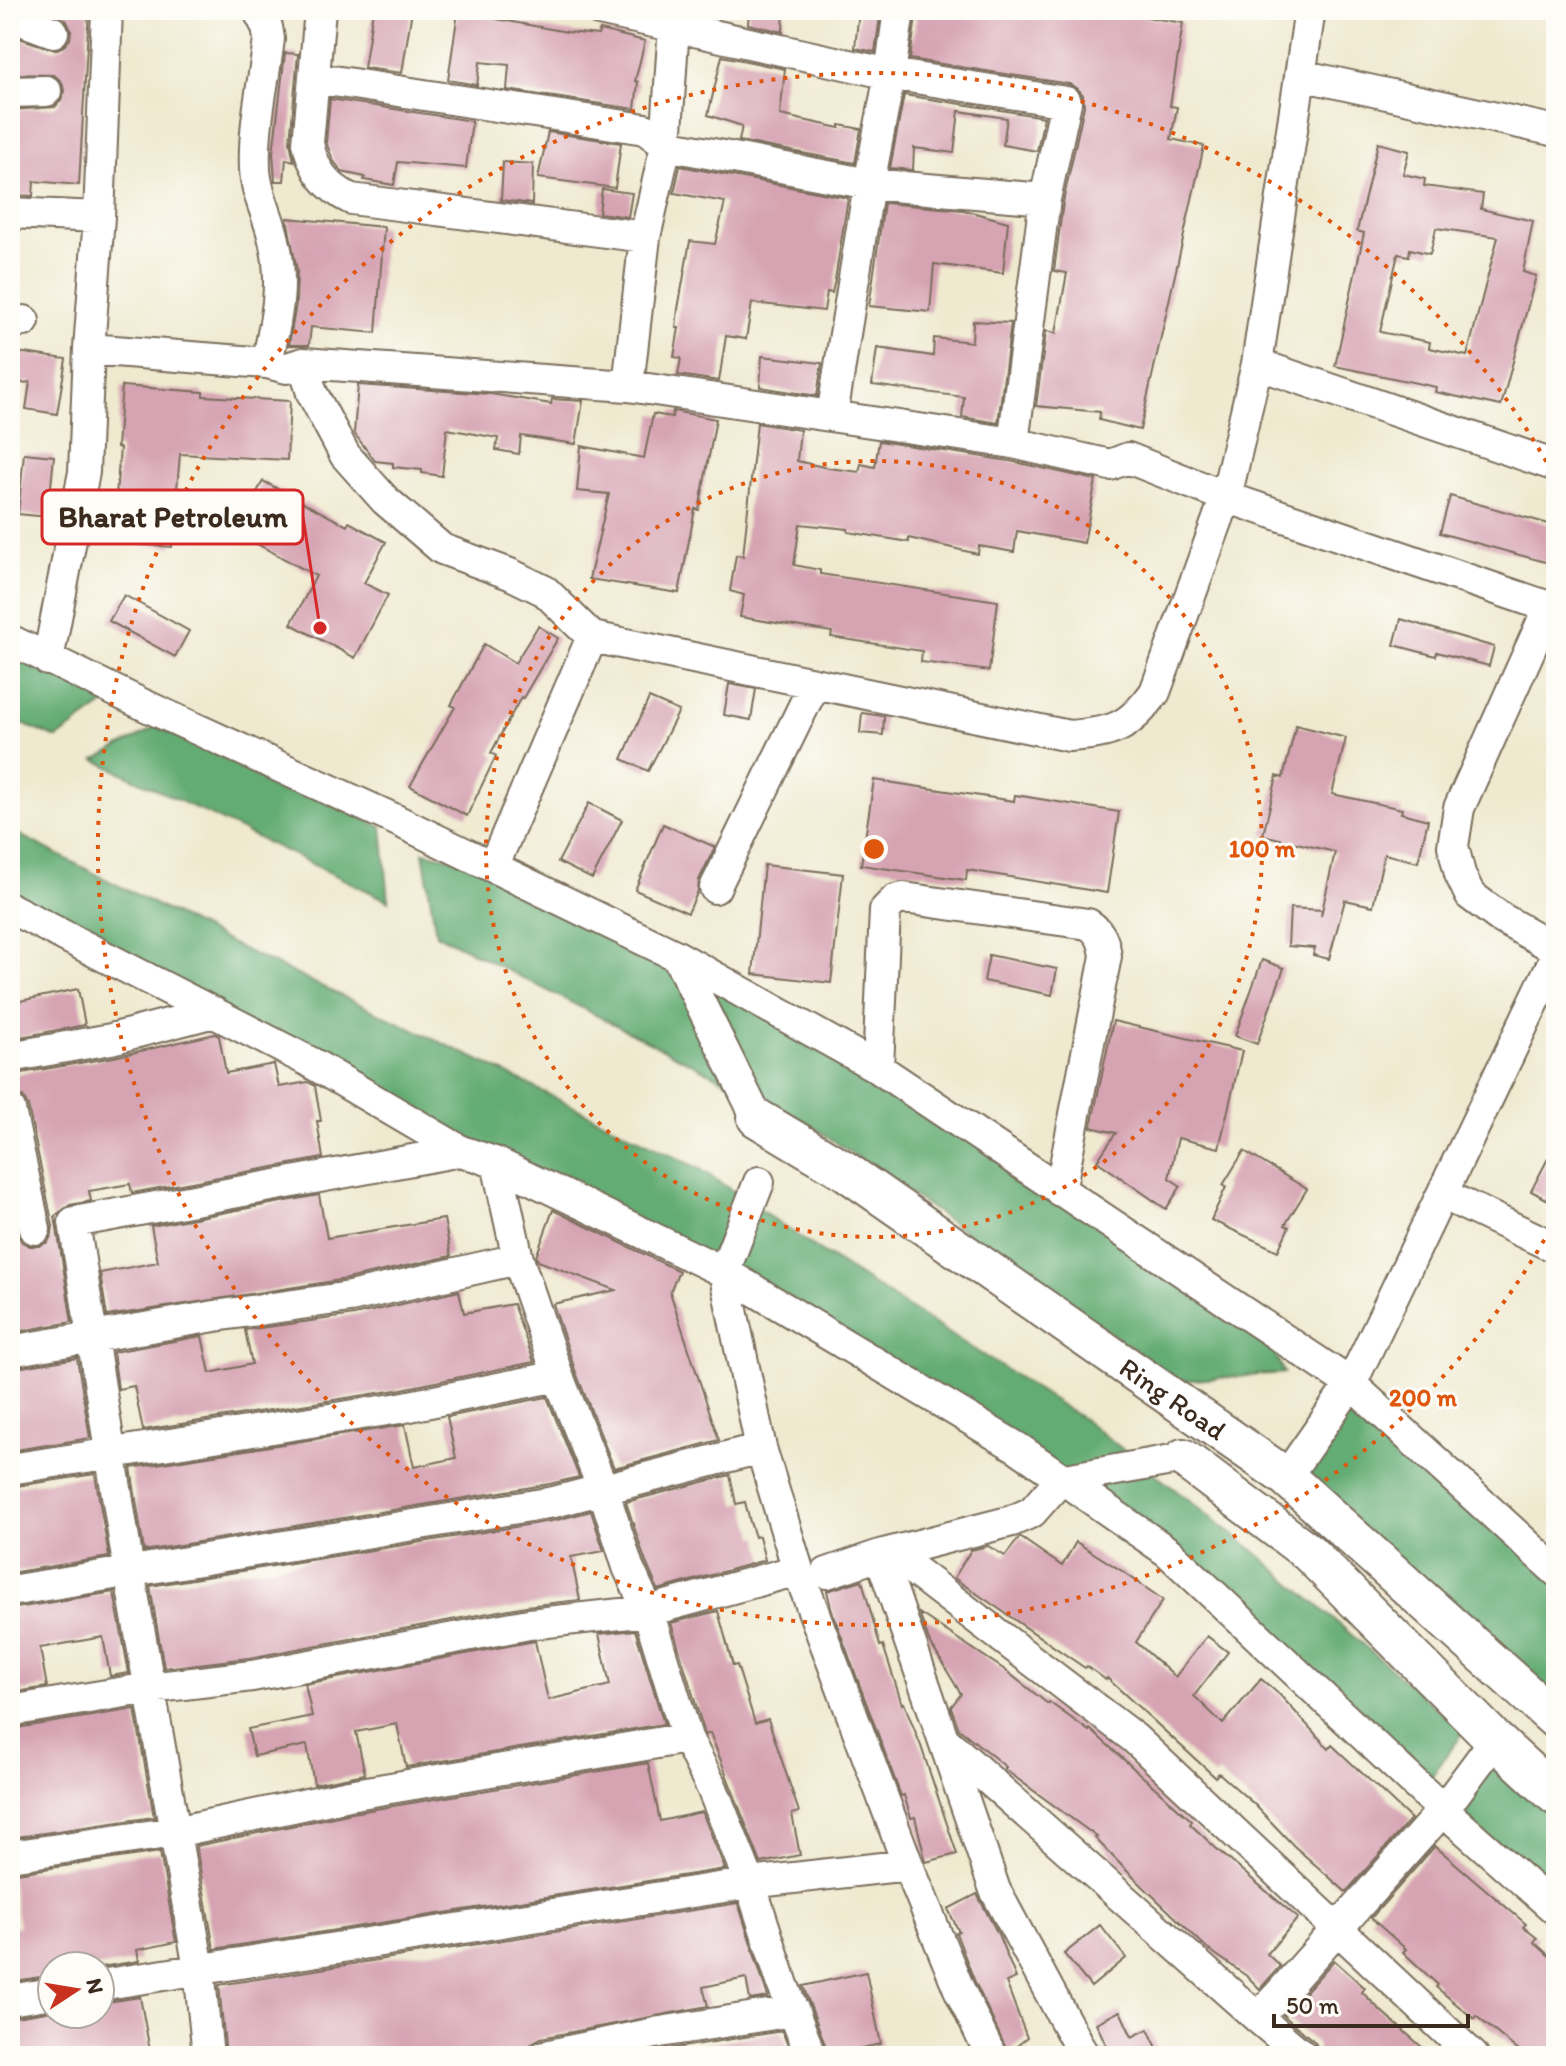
<svg xmlns="http://www.w3.org/2000/svg" width="1566" height="2066" font-family="Itim,sans-serif">
<rect width="100%" height="100%" fill="#fdfcf7"/>
<filter id="ink" filterUnits="userSpaceOnUse"><feTurbulence type="fractalNoise" baseFrequency=".0125" numOctaves="2"/><feDisplacementMap in="SourceGraphic" scale="16" xChannelSelector="R" yChannelSelector="G"/><feConvolveMatrix kernelMatrix="1 2 1 2 8 2 1 2 1" color-interpolation-filters="sRGB"/></filter>
<filter id="wash" filterUnits="userSpaceOnUse"><feTurbulence type="fractalNoise" baseFrequency=".006" numOctaves="4" result="noise"/><feDisplacementMap in="SourceGraphic" scale="32" xChannelSelector="R" yChannelSelector="G"/><feGaussianBlur stdDeviation="1.8" result="paint"/><feColorMatrix in="noise" values="0 0 0 0 0 0 0 0 0 0 0 0 0 0 0 0 0 1.4 0 .05"/><feComposite in="paint" operator="in"/></filter>
<g filter="url(#wash)">
<rect width="100%" height="100%" fill="#efe9cf"/>
<path fill="#64ac73" stroke="#506b48" stroke-width="2" d="M10 653 112 699 57 738 10 719Z
M156 727 382 827 389 901 95 760Z
M10 830 240 948 487 1064 702 1170 820 1251 1086 1421 1252 1549 1464 1732 1422 1789 1168 1552 724 1272 10 908Z
M423 852 493 867 783 1007 1261 1324 1284 1373 1180 1381 805 1121 436 934Z
M1351 1384 1556 1582V1720L1286 1477Z
M1495 1740 1556 1796V1910L1443 1810Z"/>
<g id="blocks">
<path fill="#d6a3b2" fill-rule="evenodd" d="M46 10H89L79 185 34 181 33 196 10 195 15 145 11 146 10 110 55 107 61 100 64 91 62 82 54 75 10 74V35L55 50 64 46 70 39 71 30 66 20Z
M373 10H412L402 73 364 68Z
M749 10H784L783 32 748 24Z
M859 10H881L875 52 855 48Z
M917 10H1105L1183 23 1170 106 1177 107 1171 139 1204 146 1140 430 1099 420 1100 412 1036 406 1046 331 1056 333 1067 273 1054 271 1063 202 1084 106 1083 95 1077 88 1069 84 910 59Z
M458 12 567 32 598 35 600 30 645 41 635 81 638 82 635 109 507 90 509 65 480 62 477 85 448 80Z
M285 53 298 54 290 142 294 161 286 159 284 181H275L273 153Z
M722 56 785 69 780 115 840 128V125L861 129 855 163 739 141 742 126 708 115Z
M904 95 1044 117 1037 151 1003 145 1007 118 959 111 954 153 914 148 913 170 890 168Z
M330 99 472 121 466 168 398 162 394 185 364 180 365 177 342 172 333 160 326 142Z
M548 132 621 143 615 188 538 178Z
M1378 143 1409 151 1403 174 1425 179 1424 186 1483 194 1481 209 1533 221 1523 272 1536 276 1501 406 1435 392 1436 387 1335 366 1364 233 1357 231ZM1436 228 1498 237 1467 356 1429 348 1430 342 1380 332 1398 254 1409 256 1410 249 1430 254Z
M503 162 533 164 532 204 501 200Z
M680 166 848 198 835 280 832 293 827 292 824 311 752 303 746 339 726 336 719 381 678 375 681 358 674 357 679 328H676L678 309 690 241 715 244 725 202 674 193Z
M602 189 632 193 628 217 599 213Z
M884 203 964 210 1008 222 1003 273 934 264 930 312 869 306Z
M287 218 384 227 376 333 311 327 309 345H289L296 304 297 271Z
M973 321 1011 323 998 423 962 417 964 397 872 385 877 348 933 356 934 338 972 342Z
M10 351 66 359 57 414 26 409 30 382 10 385Z
M762 356 822 363 817 396 760 387Z
M358 385 491 394 551 404 552 399 583 401 576 444 521 436 519 454 496 450 498 438 447 429 442 476 422 473V470L393 467V463L375 461 354 433Z
M122 386 203 392V396L290 401 287 460 180 454 172 547 112 542 120 448 117 447Z
M673 411 716 419 699 510 695 509 679 593 589 579 609 494 577 491 581 446 644 458 653 414 672 417Z
M757 423 800 430 797 461 828 468 859 472 861 464 875 467 879 441 1010 461 1096 480 1084 543 1017 531 1014 552 979 546 978 554 909 538V542L848 532V529L800 524 794 565 820 570V574L998 601 989 671 921 662 922 651 831 637 832 632 740 617 744 595 730 591 736 555 743 556Z
M24 453 54 456 48 517 18 514Z
M263 481 347 526 349 522 386 542 364 583 388 595 355 658 291 624 316 576 235 532Z
M1450 496 1556 526V565L1440 533Z
M124 595 189 631 175 657 109 621Z
M1401 619 1494 647 1489 666 1437 652 1436 656 1394 645Z
M538 626 558 638 523 698 521 697 491 753 496 756 467 816 410 786 455 707 451 705 484 644 515 663Z
M729 684 756 689 751 720 724 715Z
M649 698 679 711 648 771 622 759Z
M862 713 884 716 883 735 860 733Z
M1296 725 1346 738 1332 794 1402 809 1401 813 1428 820 1418 862 1384 854 1373 906 1345 900 1329 959 1313 955 1315 948 1288 946 1290 908 1322 910 1321 916 1335 852 1263 835 1277 776 1283 778Z
M874 780 1014 801 1015 795 1119 812 1107 893 967 870 966 880 861 865Z
M589 803 622 820 592 879 558 862Z
M663 824 715 847 699 880 698 891 688 913 635 890Z
M764 865 843 874 831 983 753 974Z
M989 955 1057 969 1052 995 984 981Z
M1262 960 1284 968 1257 1044 1235 1036Z
M78 989 85 1025 10 1039V1003Z
M1113 1021 1242 1051 1219 1148 1178 1138 1169 1178 1181 1186 1166 1209 1097 1161 1116 1133 1091 1127Z
M215 1034 219 1036 226 1073 274 1064 279 1087 308 1082 315 1086 321 1121H317L323 1158 132 1193 130 1184 89 1191 91 1201 70 1205 55 1216 72 1322 10 1333V1198L17 1233 22 1242 30 1246H39L48 1242 52 1234 53 1226 28 1106 23 1097 10 1092V1075L114 1057Z
M1556 1143V1204L1531 1191Z
M1244 1151 1307 1189 1285 1225 1289 1227 1278 1251 1211 1220 1226 1187 1223 1185Z
M319 1195 327 1238 444 1219 451 1256 347 1279 107 1316 100 1273 158 1262 151 1226Z
M553 1210 679 1271 670 1292 719 1440 614 1468 575 1370 553 1304 616 1290 538 1261 536 1257Z
M459 1291 464 1313 513 1304 534 1362 397 1390 143 1430 134 1386 118 1389 113 1352 202 1336 210 1373 252 1364 245 1330 354 1315Z
M77 1358 90 1438 10 1451V1369Z
M547 1397 579 1477 550 1484 144 1551 131 1468 405 1425 414 1467 456 1458 447 1417Z
M95 1474 109 1557 10 1573V1487Z
M730 1475 736 1504 745 1502 750 1522 755 1537 759 1536 765 1560 658 1590 645 1560 626 1502Z
M591 1511 604 1551 571 1557 580 1600 526 1606 249 1658 164 1668 150 1586 557 1520Z
M1020 1537 1062 1566 1076 1542 1122 1571 1163 1600 1136 1642 1175 1677 1207 1636 1228 1652 1194 1696 1223 1724 1261 1679 1280 1695 1329 1749 1332 1745 1411 1819 1346 1892 1294 1846 1255 1805 1219 1773 1215 1777 1107 1678 1106 1680 1087 1666 1085 1668 954 1578 971 1550 988 1546 1005 1556Z
M862 1580 880 1646 883 1645 902 1704 904 1703 921 1746 957 1854 926 1862 915 1817 911 1818 904 1795 901 1796 831 1608 827 1591Z
M114 1592 129 1673 110 1676 103 1637 40 1648 47 1687 10 1693V1609Z
M718 1611 733 1666 737 1665 755 1723 768 1719 799 1812 792 1814 800 1855 761 1863 710 1733 705 1735 704 1731 671 1623Z
M919 1613 1005 1670 1048 1704 1049 1702 1089 1731 1090 1729 1192 1821 1190 1824 1219 1851 1298 1918 1267 1954 1280 1966 1260 1989 1248 1977 1208 1949 1125 1869 1095 1838 1097 1837 1004 1769 1006 1767 959 1729 951 1707 961 1694 929 1641Z
M635 1630 664 1724 406 1767 397 1724 356 1732 365 1774 314 1784 307 1745 254 1756 248 1729 312 1716 305 1684 535 1641 548 1700 610 1685 599 1634Z
M135 1709 154 1817 10 1838V1729Z
M648 1763 660 1821 702 1812 725 1869 214 1949 196 1846 352 1813Z
M1435 1846 1526 1924 1523 1927 1537 1938 1534 1942 1556 1962V2056H1525L1476 2016 1474 2019 1436 1987 1438 1985 1403 1952 1406 1949 1371 1918Z
M160 1852 176 1942 137 1950 139 1961 100 1967 52 1966V1975L10 1982V1928L19 1926 10 1874Z
M977 1894 998 1934 1016 1978 1006 1982 1027 2038 1008 2053 975 1982 956 1933 959 1932 948 1909Z
M738 1903 768 1997 750 2000 746 1978 703 1987 708 2006 541 2038 532 2043 527 2056H226L219 1985Z
M1100 1925 1126 1958 1091 1987 1064 1954Z
M1334 1960 1365 1988 1362 1992 1379 2009 1432 2056H1321L1315 2042 1284 2016Z
M866 1972 881 2044 829 2055 803 1986Z
M140 1997 151 2056H10V2018L52 2011V2014H100V2003Z
M1120 2011 1132 2037 1148 2029 1161 2056H1102L1101 2052 1108 2049 1096 2023Z
M782 2031 792 2056H633L663 2050Z"/>
</g>
</g>
<g filter="url(#ink)">
<use href="#blocks" fill-opacity="0" stroke="#7a6d5c" stroke-width="2"/>
<g fill="none" stroke-linecap="round" stroke-linejoin="round">
<defs>
<path id="minor" d="M107 10 99 217 89 349 267 363 287 368 303 363 312 393 345 455 385 500 442 549 510 574 545 591 592 637 1069 736C1113 733 1129 728 1155 692L1226 497 1128 458 1110 465 1013 443 628 386 303 363
M258 10 267 27 269 39C264 81 253 126 255 169 256 194 269 216 274 240 285 283 276 321 267 363
M320 10 308 143C313 169 326 187 351 199L645 237
M599 10 890 74 1066 102 1045 199 1013 443
M10 16 53 32
M1300 75 1556 131
M314 78 645 129 666 145 869 184 1045 199
M10 92 46 91
M10 213 99 217
M10 323 24 321
M1257 364 1309 16
M628 386 645 237 666 145 675 10
M832 416 869 184 890 74 899 10
M1549 607 1226 497 1257 364 1556 466
M1556 609 1549 607 1459 808 1453 846 1460 874 1470 895 1501 918 1556 949
M10 640 144 705 396 820 677 956 757 1118
M48 660 84 472 89 349
M493 867 592 637
M715 888 814 685
M10 908 310 1062 461 1151 497 1163 724 1272 1018 1448 1168 1552 1443 1810 1556 1910
M677 956 878 1068 1351 1384 1556 956
M10 1057 111 1039 214 1012
M878 1068 885 910 895 900 904 898 1088 924C1101 932 1104 942 1106 956L1060 1191
M10 1110 35 1229
M759 1182 724 1272 761 1448 798 1570 908 1865 959 1989 991 2056
M1442 1194 1556 1248
M10 1351 215 1316 350 1297 518 1259 497 1163
M558 1376 603 1489 628 1567 648 1611 687 1738 712 1788 750 1883 783 1985 811 2056
M10 1469 400 1408 558 1376 518 1259
M1286 1477 1351 1384 1556 1571
M891 1553 1134 1738 1473 2056
M880 1555 995 1890 1084 2056
M827 1573 880 1555 1012 1521 1032 1512 1060 1480 1183 1458
M10 1591 554 1502 761 1448
M10 1711 149 1688 252 1676 529 1624 648 1611 798 1570
M945 1741 1258 2018
M10 1856 175 1832 349 1795 687 1738
M100 1985 750 1883 908 1865
M10 2000 52 1993
M208 2056 199 1969 129 1571 74 1222 461 1151
M545 2056 660 2032 794 2011
M1303 2056 1258 2018 1443 1810 1495 1740"/>
<g id="major">
<path id="s1" d="M757 1118 844 1170 1286 1477 1556 1720"/>
<path d="M1183 1458 1309 1553 1495 1740 1556 1796"/>
</g>
</defs>
<use href="#minor" stroke="#7a6d5c" stroke-width="34"/>
<use href="#major" stroke="#7a6d5c" stroke-width="42"/>
<use href="#minor" stroke="#fff" stroke-width="30"/>
<use href="#major" stroke="#fff" stroke-width="38"/>
</g>
</g>
<g fill="none" stroke="#df570d" stroke-width="4" stroke-dasharray="4 8">
<circle cx="874" cy="849" r="388"/>
<path d="M1556 1219A776 776 0 1 1 1556 479"/>
</g>
<g text-anchor="middle" dominant-baseline="central" stroke-width="6" stroke-linejoin="round" paint-order="stroke">
<g font-size="28" fill="#3b2a1e" stroke="#fdfcf7">
<text stroke="none"><textPath href="#s1" startOffset="502">Ring Road</textPath></text>
</g>
</g>
<circle cx="874" cy="849" r="12" fill="#df570d" stroke="#fdfcf7" stroke-width="4"/>
<g font-size="24" text-anchor="middle" font-weight="bold" fill="#df570d" stroke="#fdfcf7" stroke-width="6" stroke-linejoin="round" paint-order="stroke">
<text x="1262" y="857">100 m</text>
<text x="1423" y="1406">200 m</text>
</g>
<path fill="none" stroke="#d62828" stroke-width="3" d="M320 628L303 517"/>
<circle fill="#d62828" stroke="#fdfcf7" stroke-width="3" cx="320" cy="628" r="8"/>
<rect fill="#fdfcf7" stroke="#d62828" stroke-width="3" x="42" y="490" width="261" height="54" rx="8"/>
<g font-size="30" text-anchor="middle" font-weight="bold" fill="#3b2a1e">
<text x="173" y="527">Bharat Petroleum</text>
</g>
<rect width="1566" height="2066" fill="none" stroke="#fdfcf7" stroke-width="40"/>
<g transform="translate(76 1990) rotate(78)"><circle r="38" fill="#fdfcf7" stroke="#afa8a0" stroke-width="2"/>
<path d="M0-6L14 30L0 20L-14 30Z" fill="#c8321e"/>
<text y="-12" font-size="22" font-weight="bold" text-anchor="middle" fill="#3b2a1e">N</text>
</g>
<path d="M1274 2014v12h194v-12" fill="none" stroke="#3b2a1e" stroke-width="4"/>
<text x="1286" y="2014" font-size="24" fill="#3b2a1e" stroke="#fdfcf7" stroke-width="6" paint-order="stroke">50 m</text>
</svg>
